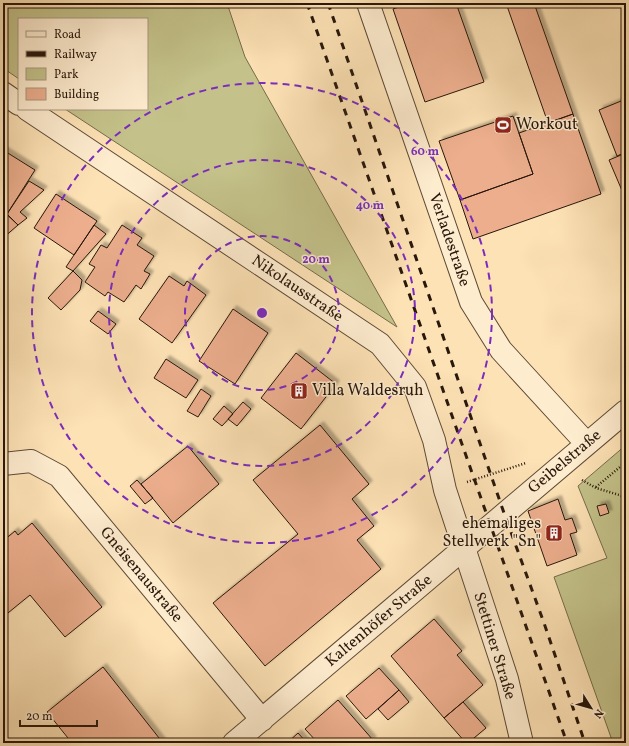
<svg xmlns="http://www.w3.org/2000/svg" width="629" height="746" font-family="Vollkorn,serif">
<defs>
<filter id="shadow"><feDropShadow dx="3.5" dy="-3.5" stdDeviation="1" flood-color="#0004"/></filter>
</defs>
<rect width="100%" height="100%" fill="#fde2b5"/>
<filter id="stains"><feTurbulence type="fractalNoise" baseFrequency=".005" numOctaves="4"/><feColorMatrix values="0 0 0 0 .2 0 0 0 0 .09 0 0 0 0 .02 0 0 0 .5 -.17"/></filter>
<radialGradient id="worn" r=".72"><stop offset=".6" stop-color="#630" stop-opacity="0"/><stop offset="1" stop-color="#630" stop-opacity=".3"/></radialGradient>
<path fill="#c4c28a" stroke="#766c4a" d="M3 3H227L245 57 397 327 65 109H147V19H19V79L3 68Z
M626 445V743H613L554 577 607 558 578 486Z"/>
<path fill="#ecae8d" stroke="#28170b" filter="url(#shadow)" d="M410 3H456L484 82 425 102 393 9Z
M506 3H534L573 114 548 123Z
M626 99V152L617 156 599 110Z
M573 114 601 194 473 239 460 200 533 174 519 133Z
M513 116 533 174 460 200 439 141Z
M3 150 35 170 7 214 3 211Z
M626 153V200L609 160Z
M29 181 44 190 20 212 27 218 18 225 7 214Z
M56 194 97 221 74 255 34 228Z
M3 211 18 225 3 238Z
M94 225 106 234 73 271 66 267Z
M122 225 142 238 137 245 154 256 144 271 150 274 141 289 136 285 124 302 108 292 105 296 85 282 95 267 89 264 101 245 107 248Z
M73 271 82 280 80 290 61 310 48 298Z
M169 276 184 286 187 281 206 295 172 343 139 319Z
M233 309 268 333 235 384 199 361Z
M98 311 116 324 108 334 90 321Z
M296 353 336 384 301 429 261 398Z
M166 359 198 380 186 398 154 378Z
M201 389 211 396 198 417 187 411Z
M243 402 251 409 237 426 228 419Z
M224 406 233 414 222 426 213 419Z
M320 425 369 484 352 499 374 526 357 540 381 569 265 666 213 603 298 534 253 480Z
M188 446 219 484 173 523 141 484Z
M137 480 153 498 145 504 130 486Z
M558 499 565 520 572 518 577 532 570 534 577 555 547 566 528 511Z
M606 504 609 513 600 516 597 506Z
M32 523 102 607 65 637 30 595 3 617V541L15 531 18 535Z
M434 619 462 651 457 655 483 685 444 718 391 656Z
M103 667 163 743H72L47 712Z
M379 668 399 690 366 719 346 696Z
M399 690 409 702 388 720 378 709Z
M338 700 373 740 369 743H318L305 729Z
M463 702 486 728 468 743H466L444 718Z
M298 733 307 743H287Z"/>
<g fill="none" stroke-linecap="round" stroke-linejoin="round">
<defs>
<path id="minor" d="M368 3 471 302 501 350 587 444
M3 93 19 104
M27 109 380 344 415 387 434 440 445 490 507 679 522 743
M3 464 31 461 59 476 262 720
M234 743 626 411"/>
</defs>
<use href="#minor" stroke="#5d4a36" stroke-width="24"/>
<path stroke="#28170b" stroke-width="2.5" stroke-dasharray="1 2" stroke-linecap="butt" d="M582 480 596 488 626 497
M467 482 526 463
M596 487 626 462"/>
<use href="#minor" stroke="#feeccf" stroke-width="22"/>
<path stroke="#28170b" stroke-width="3" stroke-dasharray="7 7" stroke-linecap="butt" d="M307 3 567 743
M328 3 504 513 544 623 585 743"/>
</g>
<g fill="none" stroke="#7b2cbf" stroke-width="2" stroke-dasharray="7 5">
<circle cx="262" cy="313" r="77"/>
<circle cx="262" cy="313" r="153"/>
<circle cx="262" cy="313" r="230"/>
</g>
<defs>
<symbol id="stadium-square" viewBox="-11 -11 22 22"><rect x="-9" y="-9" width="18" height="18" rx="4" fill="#8f2418" stroke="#feeccf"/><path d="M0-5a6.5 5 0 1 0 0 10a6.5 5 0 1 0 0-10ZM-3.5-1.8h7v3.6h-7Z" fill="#fff"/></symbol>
<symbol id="building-square" viewBox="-11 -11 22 22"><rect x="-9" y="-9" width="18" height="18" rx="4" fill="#8f2418" stroke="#feeccf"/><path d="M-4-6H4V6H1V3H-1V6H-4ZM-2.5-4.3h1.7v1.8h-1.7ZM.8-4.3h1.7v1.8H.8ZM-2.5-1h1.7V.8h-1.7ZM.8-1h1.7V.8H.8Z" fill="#fff"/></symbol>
</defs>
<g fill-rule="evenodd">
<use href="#stadium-square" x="493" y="115" width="20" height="20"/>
<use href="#building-square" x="289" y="381" width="20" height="20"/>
<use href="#building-square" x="544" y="523" width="20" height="20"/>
</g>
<g text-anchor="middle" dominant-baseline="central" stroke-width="3" stroke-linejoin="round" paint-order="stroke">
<g font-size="16" fill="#28170b" stroke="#feeccf" text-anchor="start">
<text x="516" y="125">Workout</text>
<text x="312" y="391">Villa Waldesruh</text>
<text x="541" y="524" text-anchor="end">ehemaliges<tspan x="541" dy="18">Stellwerk "Sn"</tspan></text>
</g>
<g font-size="16" fill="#28170b" stroke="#feeccf">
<text transform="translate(449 240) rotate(71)">Verladestraße</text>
<text transform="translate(297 289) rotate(34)">Nikolausstraße</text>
<text transform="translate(565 462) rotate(-40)">Geibelstraße</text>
<text transform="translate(141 575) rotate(50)">Gneisenaustraße</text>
<text transform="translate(379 621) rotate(-40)">Kaltenhöfer Straße</text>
<text transform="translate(494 646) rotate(73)">Stettiner Straße</text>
</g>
</g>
<circle cx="262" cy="313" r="6" fill="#7b2cbf" stroke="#feeccf" stroke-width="2"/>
<g font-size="12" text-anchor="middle" font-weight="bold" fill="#7b2cbf" stroke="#feeccf" stroke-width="3" stroke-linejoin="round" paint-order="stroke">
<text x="425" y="155">60 m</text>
<text x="370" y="209">40 m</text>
<text x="316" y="263">20 m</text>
</g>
<rect width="629" height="746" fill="none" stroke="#fde2b5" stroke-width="16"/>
<rect x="4" y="4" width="621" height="738" fill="none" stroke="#28170b" stroke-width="2"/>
<rect x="8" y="8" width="613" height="730" fill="none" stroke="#28170b"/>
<rect x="18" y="18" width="130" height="92" fill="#feeccf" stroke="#a89781"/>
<rect x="26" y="31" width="20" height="6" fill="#feeccf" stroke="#a89781"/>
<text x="54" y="38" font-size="12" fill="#28170b">Road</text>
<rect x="26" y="51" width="20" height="6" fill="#28170b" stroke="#a89781"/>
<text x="54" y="58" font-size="12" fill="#28170b">Railway</text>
<rect x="26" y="68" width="20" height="12" fill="#c4c28a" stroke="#a89781"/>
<text x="54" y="78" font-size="12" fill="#28170b">Park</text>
<rect x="26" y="88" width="20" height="12" fill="#ecae8d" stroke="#a89781"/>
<text x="54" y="98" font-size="12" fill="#28170b">Building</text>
<g transform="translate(591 708) rotate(127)" stroke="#feeccf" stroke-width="3" paint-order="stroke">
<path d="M0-3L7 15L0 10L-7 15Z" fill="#28170b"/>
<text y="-6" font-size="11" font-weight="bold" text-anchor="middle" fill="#28170b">N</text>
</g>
<path d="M20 720v6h77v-6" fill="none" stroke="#28170b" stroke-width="2"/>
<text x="26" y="720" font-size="12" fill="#28170b" stroke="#feeccf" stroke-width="3" paint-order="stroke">20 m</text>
<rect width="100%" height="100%" filter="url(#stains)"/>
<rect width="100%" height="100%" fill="url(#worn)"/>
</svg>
